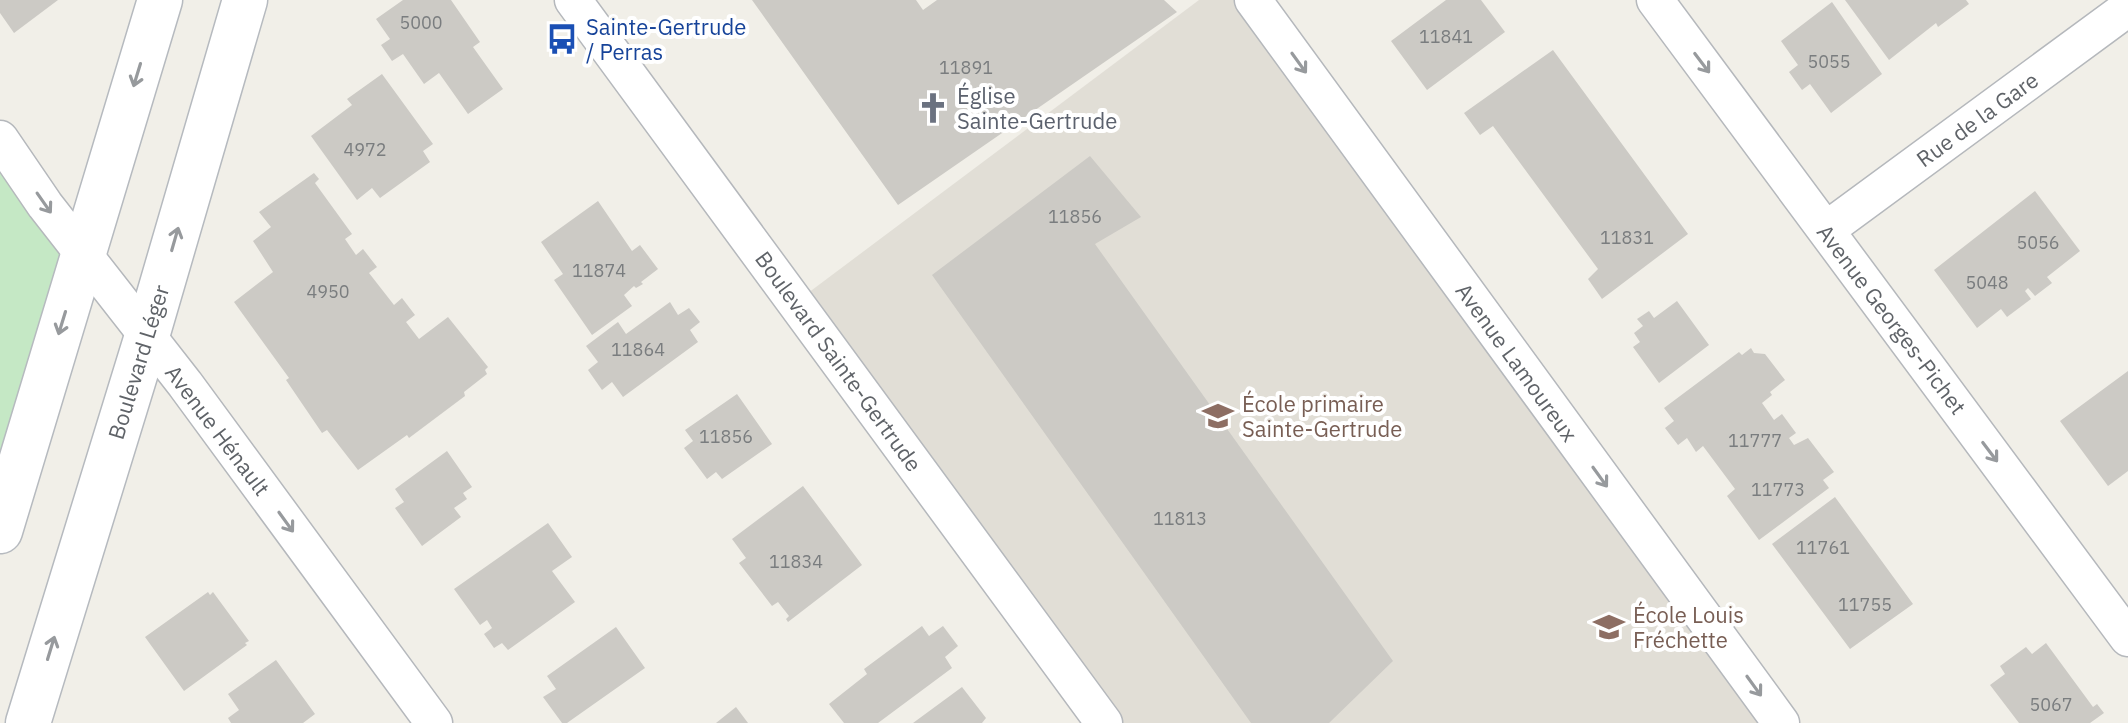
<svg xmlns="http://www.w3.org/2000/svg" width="2128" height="723" font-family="'IBM Plex Sans',sans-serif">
<rect width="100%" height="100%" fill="#f1efe8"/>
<path fill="#e1ded6" d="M1199 0H1253L1781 723H1104L796 302Z"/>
<path fill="#c5e8c5" d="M0 142 82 254 0 531Z"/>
<path fill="#cccac5" d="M0 0H58L14 33 0 13Z
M403 0H451L480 42 473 47 503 89 468 114 439 73 424 84 403 54 392 61 381 45 390 39 376 19Z
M752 0H916L923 10 937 0H1164L1177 12 898 205Z
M1446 0H1481L1505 32 1427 90 1391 41Z
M1845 0H1966L1969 4 1938 27 1936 23 1889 60Z
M1832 2 1882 74 1831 113 1810 84 1802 90 1789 72 1798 65 1781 41Z
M1553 50 1688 234 1602 299 1588 279 1598 269 1493 126 1480 135 1464 113Z
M382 74 433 144 423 151 430 162 380 198 372 188 357 200 311 136 352 105 347 99Z
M1090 156 1141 217 1095 244 1393 661 1329 723H1251L932 275Z
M314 173 319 179 315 183 352 234 345 239 356 255 363 249 377 267 369 273 394 305 402 298 415 315 406 322 419 339 448 317 488 367 485 370 487 374 464 392 465 396 409 438 407 435 358 470 327 430 322 433 286 380 289 378 234 302 273 272 253 241 271 227 259 212Z
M2035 191 2080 251 2047 277 2052 283 2035 296 2028 288 2025 291 2031 299 2007 317 2001 309 1977 328 1934 270Z
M598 201 632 251 640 245 658 269 641 282 643 284 636 288 634 286 624 295 632 306 592 335 554 280 563 274 541 242Z
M1677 301 1709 345 1659 383 1633 347 1640 342 1634 333 1643 326 1637 319 1649 311 1654 318Z
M670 302 678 315 689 308 700 322 690 330 698 342 623 397 612 382 602 390 588 370 598 362 586 346 618 322 626 334Z
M1751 348 1754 353 1765 354 1785 380 1770 392 1772 395 1762 403 1774 420 1782 414 1796 433 1789 438 1794 445 1808 438 1834 472 1823 480 1829 488 1759 540 1727 496 1735 489 1703 446 1696 452 1687 438 1678 445 1665 428 1674 421 1664 408 1739 352 1742 355Z
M2128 371V471L2108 486 2060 421Z
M737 394 772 444 722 479 716 472 707 479 684 448 693 441 685 430Z
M447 451 472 487 463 493 467 499 454 508 461 517 422 546 395 508 404 502 395 489Z
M803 486 862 565 788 622 786 619 789 616 778 602 772 606 739 563 746 558 732 539Z
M1835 497 1913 604 1850 649 1772 544Z
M548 523 572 557 552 571 575 602 508 650 502 643 494 648 484 634 492 628 487 620 480 625 454 589Z
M208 592 210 595 213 592 249 641 245 643 247 645 184 691 145 637Z
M922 626 929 636 943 626 958 646 945 657 952 668 878 723H844L829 704 867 674 864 669Z
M616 627 645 668 567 723H562L543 697 556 689 547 676Z
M2046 643 2093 707 2097 704 2104 713 2090 723H2019L1990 685 2005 674 2000 666 2026 647 2032 654Z
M276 660 315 714 303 723H231L228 718 239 710 228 694Z
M962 687 986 718 982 723H913Z
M736 707 748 723H716Z"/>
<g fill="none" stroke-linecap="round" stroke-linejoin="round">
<defs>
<path id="street" d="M573 0 1104 723
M1253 0 1781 723
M1655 0 2128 638
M0 139 45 205 185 384 434 723
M1826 230 2128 8"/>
<path id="secondary" d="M0 531 160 0
M28 723 147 336 245 0"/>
</defs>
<use href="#street" stroke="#b5b8bc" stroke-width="39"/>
<use href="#secondary" stroke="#b6babf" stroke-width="47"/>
<use href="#street" stroke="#fff" stroke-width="36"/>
<use href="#secondary" stroke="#fff" stroke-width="44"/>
</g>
<defs><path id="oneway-shaft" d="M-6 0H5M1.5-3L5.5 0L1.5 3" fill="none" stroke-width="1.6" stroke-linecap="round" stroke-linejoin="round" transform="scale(2)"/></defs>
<g stroke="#979a9d">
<use href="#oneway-shaft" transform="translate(1299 63) rotate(54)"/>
<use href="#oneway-shaft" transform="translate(1702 63) rotate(53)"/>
<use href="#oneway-shaft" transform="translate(137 75) rotate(107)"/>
<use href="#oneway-shaft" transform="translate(44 203) rotate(55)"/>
<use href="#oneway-shaft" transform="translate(175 239) rotate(-74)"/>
<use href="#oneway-shaft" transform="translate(62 323) rotate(107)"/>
<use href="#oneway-shaft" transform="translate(1990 452) rotate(53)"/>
<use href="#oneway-shaft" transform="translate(1600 477) rotate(54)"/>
<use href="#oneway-shaft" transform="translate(286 522) rotate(54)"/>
<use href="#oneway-shaft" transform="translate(51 648) rotate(-73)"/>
<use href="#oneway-shaft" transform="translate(1754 686) rotate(54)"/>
</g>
<defs>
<symbol id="bus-bare" viewBox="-9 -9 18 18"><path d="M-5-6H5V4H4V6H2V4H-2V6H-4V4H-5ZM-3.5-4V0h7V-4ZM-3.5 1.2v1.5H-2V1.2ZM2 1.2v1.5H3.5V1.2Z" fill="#1a4fb4" stroke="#fff" stroke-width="2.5" paint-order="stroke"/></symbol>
<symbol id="church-bare" viewBox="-9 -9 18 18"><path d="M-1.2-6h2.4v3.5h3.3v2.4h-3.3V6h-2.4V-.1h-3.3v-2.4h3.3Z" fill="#6b7280" stroke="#fff" stroke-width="2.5" paint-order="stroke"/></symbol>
<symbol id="school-bare" viewBox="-9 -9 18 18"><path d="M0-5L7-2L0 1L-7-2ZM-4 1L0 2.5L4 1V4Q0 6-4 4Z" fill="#8d6e63" stroke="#fff" stroke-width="2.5" paint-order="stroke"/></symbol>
</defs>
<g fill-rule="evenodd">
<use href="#bus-bare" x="540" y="17" width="44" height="44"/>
<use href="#church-bare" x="911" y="86" width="44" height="44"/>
<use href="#school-bare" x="1196" y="394" width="44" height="44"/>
<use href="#school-bare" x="1587" y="605" width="44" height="44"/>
</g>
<g text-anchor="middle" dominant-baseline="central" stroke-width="8" stroke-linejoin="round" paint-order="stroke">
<g font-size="18" fill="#7a7d7f">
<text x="421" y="22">5000</text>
<text x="1446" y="36">11841</text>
<text x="1829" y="61">5055</text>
<text x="966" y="67">11891</text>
<text x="365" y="149">4972</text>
<text x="1075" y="216">11856</text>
<text x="1627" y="237">11831</text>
<text x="2038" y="242">5056</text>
<text x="599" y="270">11874</text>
<text x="1987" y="282">5048</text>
<text x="328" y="291">4950</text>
<text x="638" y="349">11864</text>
<text x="726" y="436">11856</text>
<text x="1755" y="440">11777</text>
<text x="1778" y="489">11773</text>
<text x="1180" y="518">11813</text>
<text x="1823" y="547">11761</text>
<text x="796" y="561">11834</text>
<text x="1865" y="604">11755</text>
<text x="2051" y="704">5067</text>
</g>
<g font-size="22" fill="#164399" stroke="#fff" text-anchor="start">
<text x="586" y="26">Sainte-Gertrude<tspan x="586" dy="25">/ Perras</tspan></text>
</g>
<g font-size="22" fill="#5b616d" stroke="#fff" text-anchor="start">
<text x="957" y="95">Église<tspan x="957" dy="25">Sainte-Gertrude</tspan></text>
</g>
<g font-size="22" fill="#5f6368" stroke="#fff">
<text transform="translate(1977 119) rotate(-36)">Rue de la Gare</text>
<text transform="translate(1892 319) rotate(53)">Avenue Georges-Pichet</text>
<text transform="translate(839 361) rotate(54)">Boulevard Sainte-Gertrude</text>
<text transform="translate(138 362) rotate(-73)">Boulevard Léger</text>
<text transform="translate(1517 362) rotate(54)">Avenue Lamoureux</text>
<text transform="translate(218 430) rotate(53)">Avenue Hénault</text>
</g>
<g font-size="22" fill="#785e54" stroke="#fff" text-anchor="start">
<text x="1242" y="403">École primaire<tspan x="1242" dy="25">Sainte-Gertrude</tspan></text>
<text x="1633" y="614">École Louis<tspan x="1633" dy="25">Fréchette</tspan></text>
</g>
</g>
</svg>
